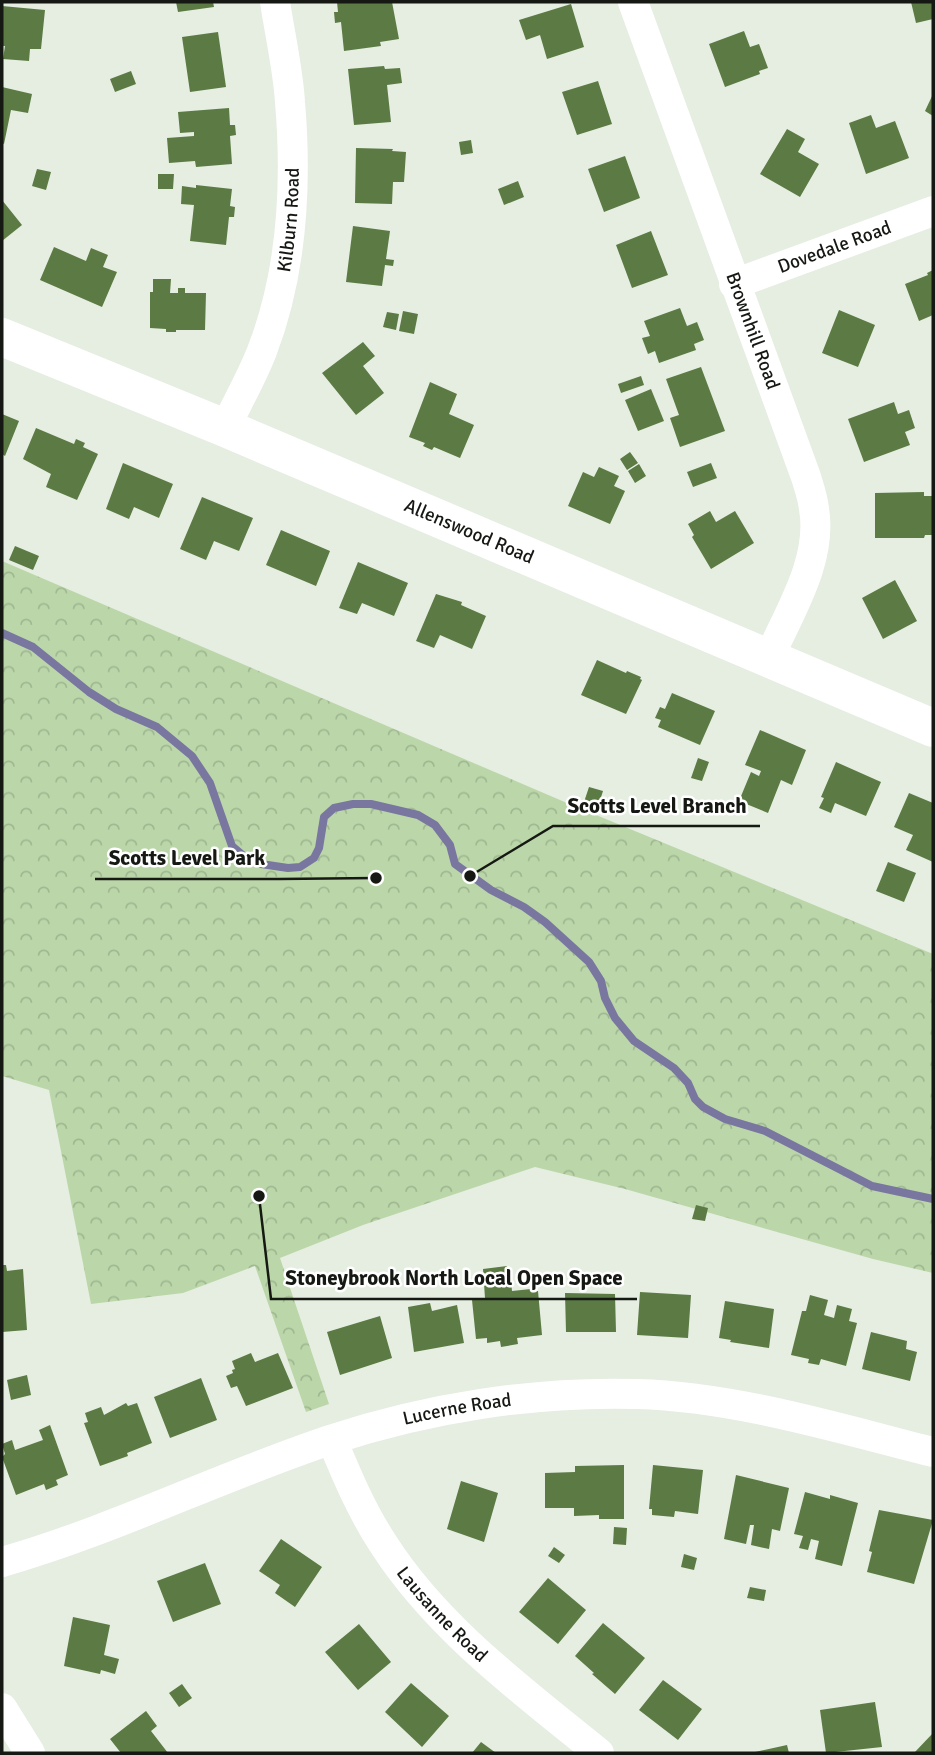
<svg xmlns="http://www.w3.org/2000/svg" width="935" height="1755" font-family="Signika,sans-serif">
<defs>
<pattern id="park-crowns" width="20" height="18" patternUnits="userSpaceOnUse" patternTransform="scale(1.75)"><rect width="20" height="18" fill="#bbd7a9"/><path d="M2 6a3 3 0 1 1 6 0M12 15a3 3 0 1 1 6 0" fill="none" stroke="#a0b891"/></pattern>
</defs>
<rect width="100%" height="100%" fill="#e5eee0"/>
<path fill="url(#park-crowns)" d="M2 561 567 803 933 954V1273L873 1259 625 1189 535 1167 363 1225 280 1258 329 1404 306 1412 255 1266 183 1293 91 1304 49 1090 2 1076Z"/>
<g fill="none" stroke-linecap="round" stroke-linejoin="round">
<path stroke="#7977a0" stroke-width="8" d="M2 633 33 647 89 692 116 709 157 727 192 756 210 783 232 846 245 857 261 864 288 868 300 867 314 858 319 848 324 817 334 808 353 804H371L418 815 435 825 450 845 455 864 491 890 524 907 545 922 589 962 601 981 605 998 615 1018 634 1041 674 1068 688 1083 695 1099 703 1107 725 1119 765 1131 872 1186 933 1199"/>
</g>
<path fill="#5b7a44" d="M176 2H213L214 7 178 12Z
M337 2H392L399 39 380 42 381 46 344 51 341 22 335 23 334 12H338Z
M911 2H933V19L916 23Z
M571 4 584 47 547 59 540 35 526 40 519 20Z
M2 6 45 10 41 49H30L29 61 3 59 5 46H2Z
M744 31 750 47 759 44 768 68 759 71 760 74 725 87 709 44Z
M218 32 226 87 190 92 182 37Z
M384 66 385 69 400 68 402 83 387 85 391 122 354 125 348 69Z
M131 71 136 84 115 92 110 79Z
M598 81 612 124 577 135 562 92Z
M2 87 32 94 28 113 11 110 4 144 2 143Z
M933 94V116L925 111Z
M229 108 230 125H235L236 135 230 136 232 164 196 167 195 161 169 163 167 138 194 136V132L180 133 178 112Z
M871 115 876 128 895 121 909 158 866 174 849 123Z
M787 129 805 139 798 152 819 164 800 197 760 174Z
M471 140 473 153 461 155 459 142Z
M356 148 393 149 392 151 406 152 404 182H393L392 204 355 203Z
M625 156 640 198 604 212 588 169Z
M37 169 51 172 46 190 32 186Z
M158 174H174L173 189H158Z
M518 181 524 197 504 205 498 189Z
M196 185 232 189 230 206 235 207 234 217H229L226 245 190 241 194 205 181 204 182 186 196 188Z
M2 200 22 225 2 241Z
M353 226 390 231 386 259 394 260 393 266 385 265 382 286 346 282Z
M651 231 668 275 632 288 616 245Z
M54 247 86 261 91 248 108 255 103 267 117 272 102 307 40 280Z
M933 270V315L919 321 905 284 928 275 927 273Z
M153 279H171L170 293H178V288H185V293H206L205 330H176V332H166V329L150 328V292H153Z
M680 308 687 326 697 322 704 340 694 344 696 350 659 363 655 351 648 354 642 338 650 336 644 321Z
M839 310 875 325 858 367 822 353Z
M403 311 418 314 414 334 399 331Z
M387 312 399 314 396 330 383 327Z
M363 342 375 356 363 366 384 393 356 415 322 373Z
M701 367 725 431 680 447 670 418 679 415 666 379Z
M641 376 644 385 621 393 618 384Z
M430 382 457 394 449 414 474 425 460 458 434 447 432 450 423 446 425 443 409 437Z
M651 389 664 421 638 431 625 400Z
M894 402 898 414 909 410 915 428 905 432 910 445 864 462 848 419Z
M2 414 19 421 5 456 2 454Z
M36 428 74 444 76 439 85 443 83 447 98 454 77 500 46 487 51 474 23 459Z
M630 452 638 463 627 470 620 459Z
M123 463 173 484 159 518 134 507 129 519 106 509Z
M711 463 717 478 693 487 687 472Z
M639 464 646 476 635 483 628 471Z
M599 467 619 476 614 486 625 491 610 524 568 506 583 472 594 477Z
M924 492V496H933V535H925L924 538H875V493Z
M202 497 253 518 239 551 214 541 206 560 180 549Z
M710 511 716 522 735 511 754 543 711 569 692 537 694 535 688 524Z
M281 530 330 551 316 586 266 565Z
M15 546 39 556 33 570 9 560Z
M358 562 408 583 394 616 362 603 357 614 339 608Z
M895 580 917 621 883 639 862 598Z
M436 594 462 602 461 605 486 616 472 649 440 635 434 648 416 641Z
M597 660 626 673 627 671 641 677 640 679 642 680 626 714 581 695Z
M672 693 715 711 700 745 658 727 661 720 655 718 660 707 665 709Z
M760 730 806 750 792 785 781 780 768 813 739 801 751 772 759 776 761 771 745 765Z
M698 758 709 762 702 781 691 778Z
M836 762 881 782 866 816 835 803 831 813 819 808 824 798 821 797Z
M589 787 603 791 597 810 583 805Z
M909 793 933 803V862L906 850 913 835 894 827Z
M888 862 916 873 904 902 876 891Z
M696 1205 708 1208 705 1221 692 1219Z
M2 1265H6L7 1271 23 1269 27 1330 2 1332Z
M507 1266V1269H510L512 1291 531 1289V1292L538 1291 542 1335 517 1338 518 1344 501 1347 500 1341 487 1343V1338L476 1339 472 1300 485 1298 483 1269Z
M640 1292 691 1295 688 1338 637 1335Z
M565 1293 615 1294 616 1332H566Z
M810 1295 828 1300 824 1315 834 1318 837 1305 852 1309 849 1321 857 1323 846 1366 821 1359 819 1365 808 1363 809 1359 791 1355 802 1311H806Z
M725 1301 774 1309 769 1348 730 1342 731 1340 719 1338Z
M430 1303 432 1311 457 1305 464 1343 414 1352 408 1307Z
M380 1316 392 1358 340 1375 327 1332Z
M871 1332 907 1341 906 1349 917 1352 910 1381 862 1369Z
M251 1353 255 1362 278 1353 293 1388 246 1406 237 1386 231 1388 226 1376 233 1373 232 1370 235 1369 232 1361Z
M27 1375 31 1395 11 1400 7 1380Z
M201 1378 217 1420 170 1438 154 1397Z
M126 1403 128 1406 137 1403 152 1443 127 1453 128 1456 100 1466 84 1423 88 1422 85 1413 101 1407 104 1415Z
M50 1425 68 1475 56 1480 58 1485 46 1490 44 1484 16 1495 2 1457 5 1454 2 1444 12 1440 15 1450 43 1440 39 1430Z
M624 1465V1519H599V1515L574 1516V1508H545V1473L575 1472V1466Z
M653 1465 703 1470 698 1514 675 1511 674 1517 652 1515V1509H649Z
M736 1475 789 1488 780 1531 772 1529 769 1549 751 1545 754 1525H750L746 1544 724 1539Z
M461 1481 498 1493 484 1542 447 1529Z
M805 1492 830 1499V1495L858 1503 842 1566 815 1559 819 1541 811 1539 808 1550 799 1548 803 1536 794 1534Z
M879 1510 933 1520 914 1584 867 1572 872 1552 869 1551Z
M614 1527 627 1528 626 1545 613 1544Z
M281 1539 322 1567 295 1607 275 1593 280 1585 259 1571Z
M554 1547 565 1555 559 1563 548 1556Z
M684 1554 697 1558 694 1570 681 1567Z
M205 1563 221 1604 173 1622 157 1581Z
M548 1578 586 1610 558 1644 519 1612Z
M750 1587 766 1590 764 1601 747 1598Z
M73 1617 110 1625 104 1655 119 1659 115 1674 101 1670 100 1674 64 1666Z
M603 1623 645 1658 615 1694 592 1674 594 1673 575 1656Z
M359 1624 391 1662 358 1690 325 1652Z
M663 1680 702 1709 678 1740 639 1710Z
M411 1683 449 1716 422 1747 385 1712Z
M182 1684 192 1698 179 1707 169 1693Z
M875 1702 882 1747 826 1753 820 1710Z
M146 1711 157 1726 151 1731 168 1753H121L110 1739Z
M933 1733V1753H914Z
M481 1742 496 1753H472Z
M787 1745 789 1753H755V1752Z"/>
<g fill="none" stroke-linecap="round" stroke-linejoin="round">
<g stroke="#fff" stroke-width="30">
<path id="s1" d="M633 2 806 477C809 487 813 498 814 509 823 561 788 614 768 660"/>
<path id="s2" d="M734 284 933 211"/>
<path id="s3" d="M225 428C237 403 252 377 262 351 292 273 297 185 290 102 288 69 280 35 275 2"/>
<path id="s4" d="M332 1440C347 1476 362 1512 384 1545 438 1629 523 1691 599 1753"/>
<path id="s5" d="M2 1562C114 1530 219 1477 330 1440 427 1408 534 1391 637 1394 737 1397 837 1428 933 1452"/>
<path d="M2 1708 30 1753"/>
</g>
<path stroke="#fff" stroke-width="38" id="s6" d="M2 337 225 428 933 728"/>
</g>
<g text-anchor="middle" dominant-baseline="central" stroke-width="5" stroke-linejoin="round" paint-order="stroke">
<g font-size="19" fill="#151813" stroke="#fff">
<text stroke="none"><textPath href="#s3" startOffset="220">Kilburn Road</textPath></text>
<text stroke="none"><textPath href="#s2" startOffset="107">Dovedale Road</textPath></text>
<text stroke="none"><textPath href="#s1" startOffset="350">Brownhill Road</textPath></text>
<text stroke="none"><textPath href="#s6" startOffset="506">Allenswood Road</textPath></text>
<text stroke="none"><textPath href="#s5" startOffset="481">Lucerne Road</textPath></text>
<text stroke="none"><textPath href="#s4" startOffset="208">Lausanne Road</textPath></text>
</g>
</g>
<path fill="none" stroke="#151813" stroke-width="2.5" d="M470 876L553 826H760M376 878L279 879H95M259 1196L271 1299H637"/>
<g fill="#151813" stroke="#fff" stroke-width="2.5">
<circle cx="470" cy="876" r="7"/>
<circle cx="376" cy="878" r="7"/>
<circle cx="259" cy="1196" r="7"/>
</g>
<g font-size="21" text-anchor="middle" font-weight="bold" fill="#151813" stroke="#fff" stroke-width="5" stroke-linejoin="round" paint-order="stroke">
<text x="657" y="813">Scotts Level Branch</text>
<text x="187" y="865">Scotts Level Park</text>
<text x="454" y="1285">Stoneybrook North Local Open Space</text>
</g>
<rect width="935" height="1755" fill="none" stroke="#151813" stroke-width="7"/>
</svg>
